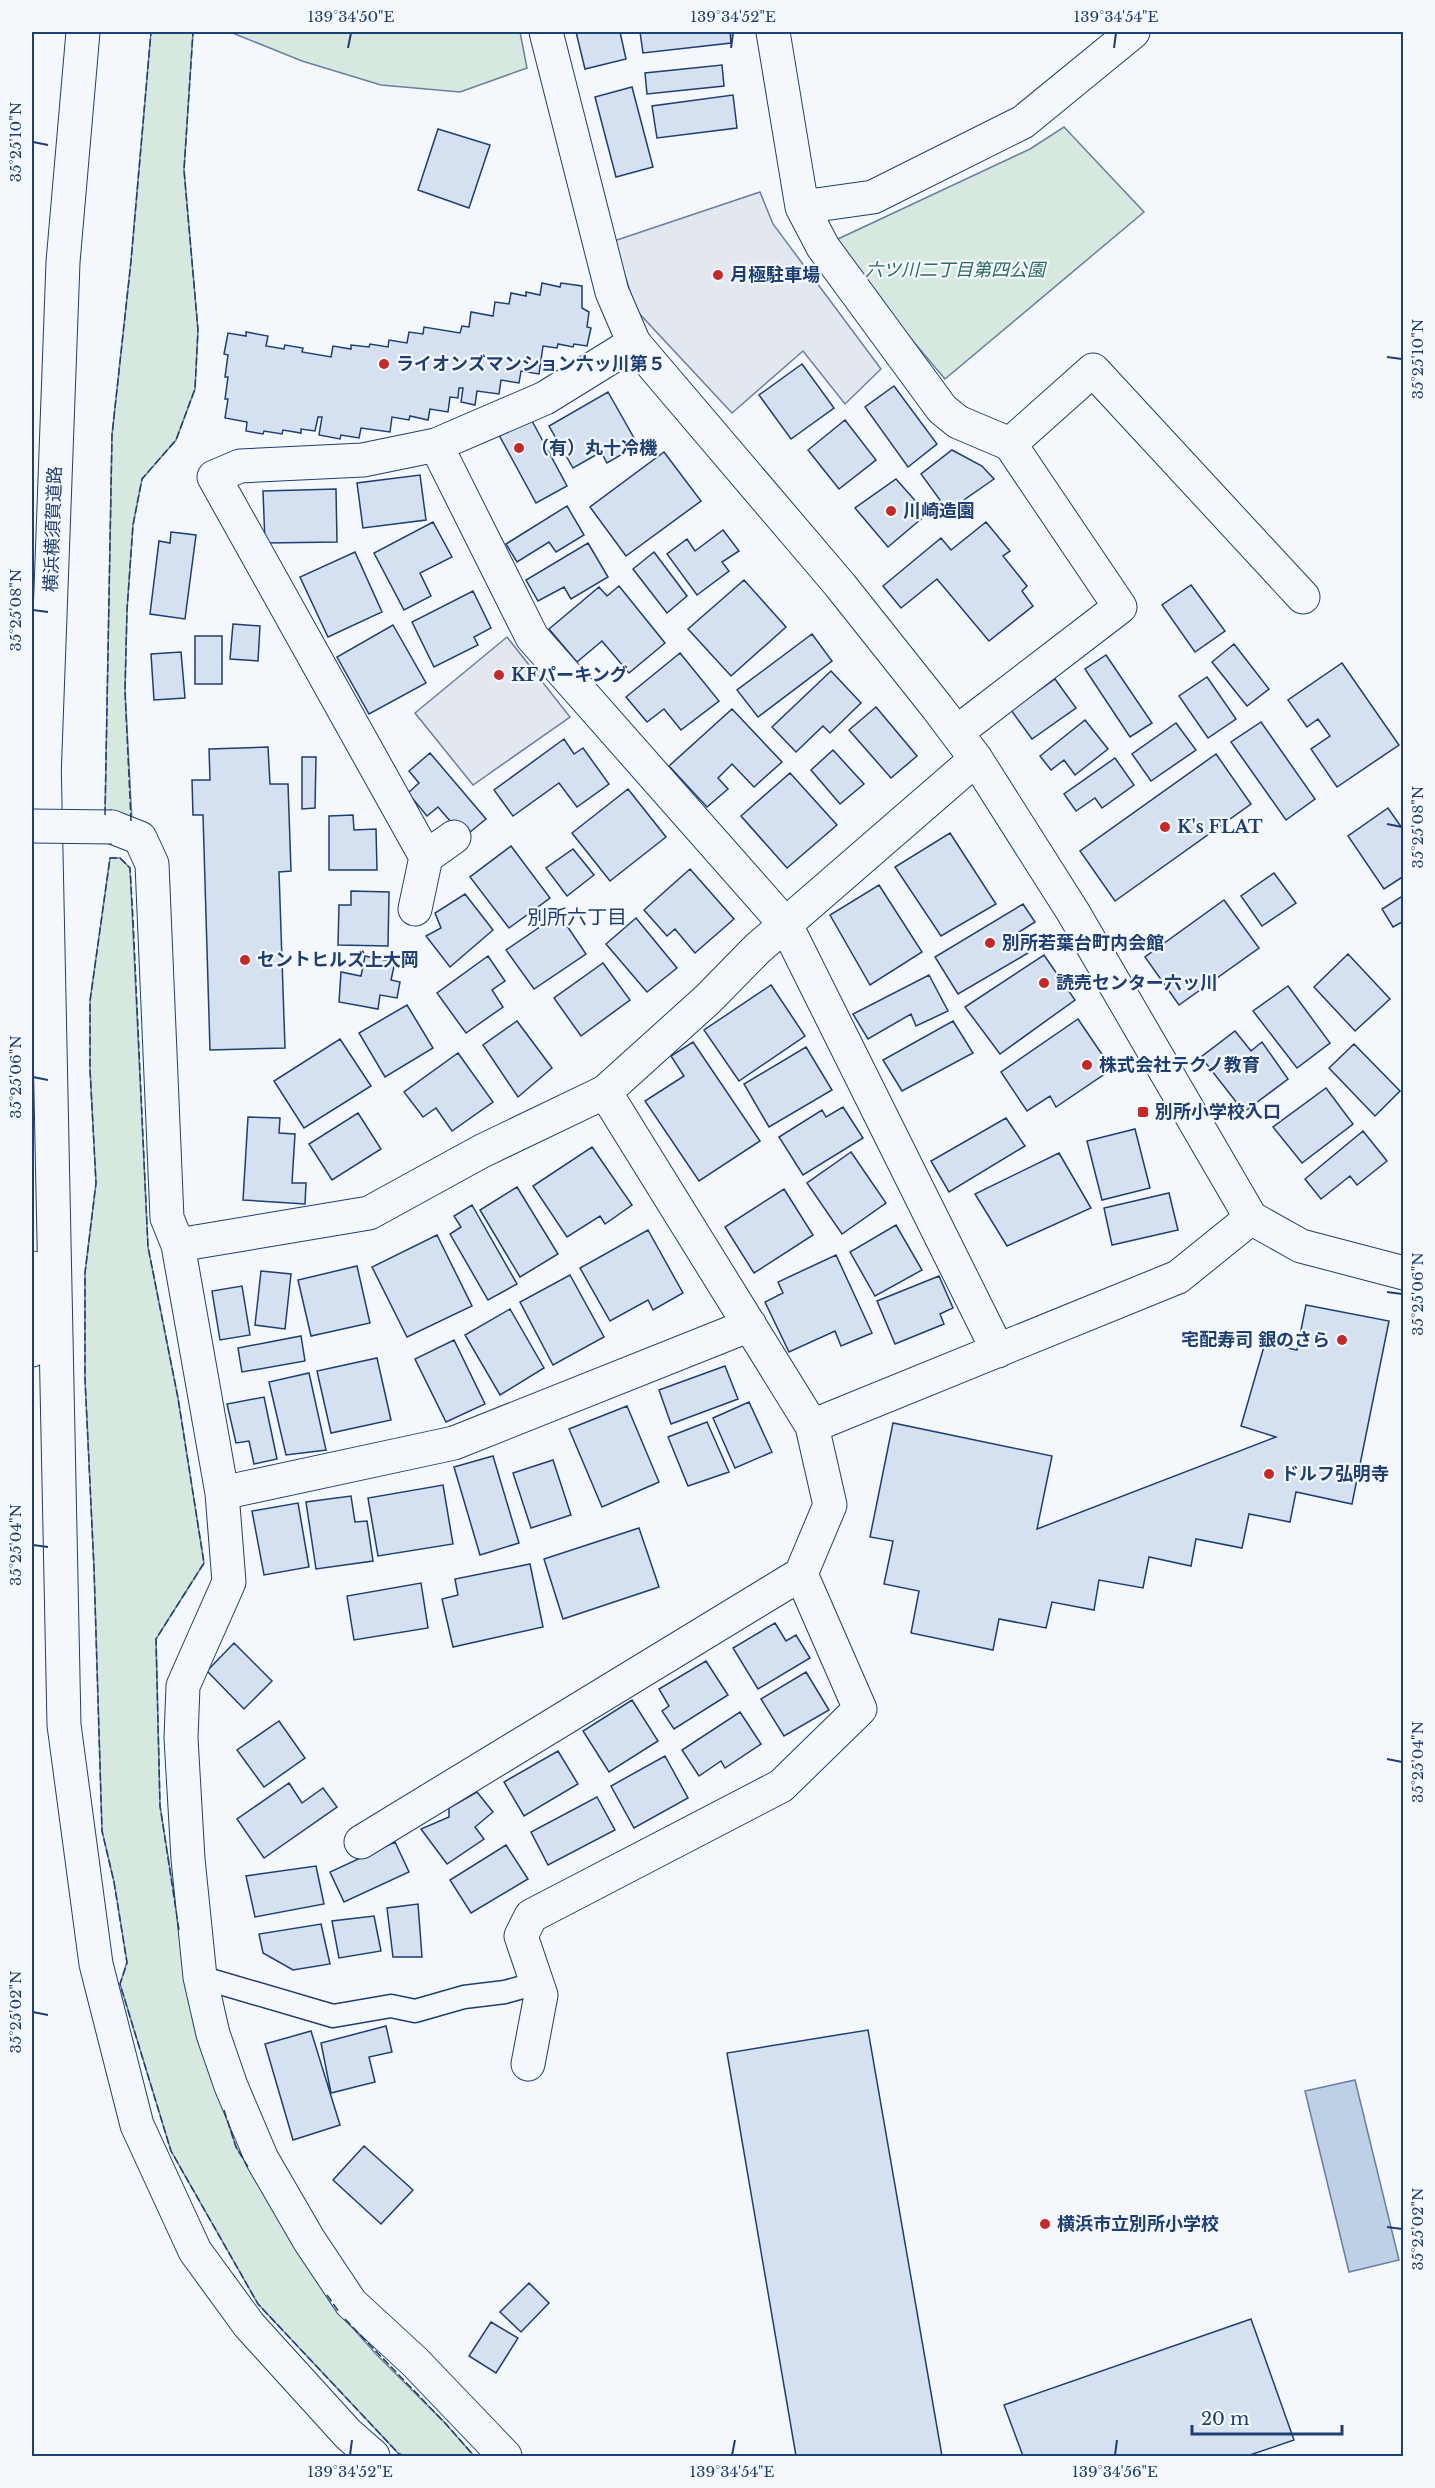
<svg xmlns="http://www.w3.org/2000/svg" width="1435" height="2488" font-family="'Libre Baskerville','Noto Sans JP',serif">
<rect width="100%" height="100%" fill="#f4f7fb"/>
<path fill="#d7e8df" stroke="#687fa3" stroke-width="1.5" d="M151 32H193L184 170 198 330 195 389 176 440 142 479 133 525 127 610 125 691 132 821 105 816 112 435 131 261Z
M230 32H520L527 68 460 92 381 85 302 61Z
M1064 127 1144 212 945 379 846 262 838 239 1030 149Z
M110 858H120L130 868 148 1247 178 1398 204 1563 156 1639 160 1806 193 2014 236 2147 288 2229 333 2306 376 2354 446 2424 474 2456H407L399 2454 258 2304 171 2151 120 1984 127 1962 114 1882 102 1831 94 1568 85 1379V1273L96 1183 90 1069V1001Z"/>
<path fill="#e3e8f0" stroke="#687fa3" stroke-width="1.5" d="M760 192 773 224 881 369 845 404 803 351 732 413 636 310 614 241Z
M507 637 570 717 473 785 415 713Z"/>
<path fill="#bed0e5" stroke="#687fa3" stroke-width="1.5" d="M1355 2080 1399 2260 1349 2272 1305 2091Z"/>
<path fill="#d5e0f0" stroke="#1d3f73" stroke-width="1.5" d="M576 32H620L626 59 585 69Z
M640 32H730L731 43 643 53Z
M722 65 724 86 647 94 645 73Z
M632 87 653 167 616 177 595 97Z
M733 95 737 128 657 138 652 106Z
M438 129 490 145 469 208 418 190Z
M542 283 560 287 561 283 582 286V308L589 312 587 327 591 328 587 346 574 344 573 347 558 344 557 348 543 346 539 374 521 371 519 383 501 380 499 394 477 391 475 405 461 402 463 388H459L458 398 450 397 448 412 430 409 428 420 410 416 409 420 392 417 390 432 361 428 359 438 341 435 340 439 319 435 322 417H318L315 431 301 429V433L283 430 282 434 264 431 263 434 246 431 247 422 225 418 228 399H225L228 377H225L228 355 224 354 228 333 246 336V332L268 336 266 346 284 349 285 345 303 348 302 352 331 357 333 346 351 349V345L369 347 370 344 388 347 389 340 407 343 409 332 423 334 424 327 460 333 462 326 469 327 471 312 493 316 495 302 509 304 511 293 526 296V292L540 295Z
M802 364 834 408 791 439 759 395Z
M894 386 937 444 908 467 865 407Z
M608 392 638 445 607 463 601 452 573 468 549 426Z
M531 419 567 486 536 503 499 435Z
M845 420 876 460 839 489 808 450Z
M952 450 982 466 994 479 948 511 921 474Z
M664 452 701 501 626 556 590 507Z
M420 475 426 520 363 528 357 483Z
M896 479 927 514 888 547 855 508Z
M336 489 337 542 265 543 263 491Z
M567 506 584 535 556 552 549 542 517 562 506 544Z
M433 522 452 557 420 573 431 596 404 610 374 553Z
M986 522 1010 551 1003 556 1027 586 1022 591 1033 606 989 641 937 579 901 608 883 586 941 538 951 550Z
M723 530 739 551 722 562 729 571 697 595 667 554 687 539 695 551Z
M171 532 196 535 185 619 150 614 159 541 170 543Z
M588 543 608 577 571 599 564 587 538 601 526 580Z
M355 552 382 612 328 637 300 577Z
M654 552 687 596 667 613 633 569Z
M744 580 786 627 731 676 688 629Z
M1191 585 1225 631 1195 652 1162 605Z
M619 586 665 643 629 673 602 641 577 662 549 629 599 587 607 596Z
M473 591 491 628 474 637 478 645 434 667 412 622Z
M233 624 260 626 258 661 230 659Z
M393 625 426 683 369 714 337 657Z
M812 634 832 661 758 717 737 690Z
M195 636H222V684H195Z
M1234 644 1269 689 1247 706 1212 662Z
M181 652 185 698 154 700 151 654Z
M680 653 719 701 681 730 664 709 647 722 626 697Z
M1106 655 1152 723 1130 737 1085 669Z
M1342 663 1399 745 1337 787 1311 749 1330 736 1318 719 1307 727 1288 700Z
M831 671 861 703 830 733 823 726 796 752 772 727Z
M1207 677 1236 719 1208 738 1179 696Z
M1055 679 1076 708 1032 739 1011 710Z
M876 707 917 756 891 778 849 730Z
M732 709 782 762 754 787 732 764 718 778 728 789 707 807 669 766Z
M1085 720 1108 749 1075 775 1064 760 1051 770 1040 756Z
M1261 722 1315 799 1286 820 1231 742Z
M1176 723 1196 750 1151 781 1132 754Z
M564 739 574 754 583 748 609 784 577 807 559 783 513 816 494 790Z
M268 747 270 784H288L291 871 279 872 285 1048 210 1050 203 815H193L192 780H210L209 749Z
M833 750 864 784 840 804 811 770Z
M430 753 486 819 464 837 438 807 427 816 408 793 419 783 409 771Z
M1216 754 1251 804 1115 901 1080 851Z
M302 757H316L315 808 302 809Z
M1115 758 1134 785 1102 808 1095 798 1076 811 1064 794Z
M790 773 837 825 787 868 741 816Z
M628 789 666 837 610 881 572 833Z
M1388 808 1404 831V876L1384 889 1348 836Z
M353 815 354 830 376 829 377 870H329V816Z
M950 833 996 904 941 936 895 867Z
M511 846 550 898 509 928 470 877Z
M573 849 594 875 567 896 546 868Z
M690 869 734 919 695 953 675 929 667 936 644 910Z
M1274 873 1296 903 1262 926 1241 896Z
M879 885 922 952 870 985 830 915Z
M351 891 389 892 388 946 338 945 339 905H351Z
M465 894 493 930 450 967 426 936 441 928 435 913Z
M1404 895V921L1393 927 1382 909Z
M1224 900 1259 948 1179 1005 1145 957Z
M1023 904 1035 922 1016 934 1028 953 958 994 935 957Z
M559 914 586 954 534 989 506 950Z
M636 918 677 968 647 992 606 944Z
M1348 954 1390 999 1355 1031 1314 987Z
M1044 955 1075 1000 1000 1054 965 1007Z
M365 956 395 962 391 980 400 982 397 998 380 995 378 1009 339 1002 341 972 361 976Z
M488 956 505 981 492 990 503 1007 466 1033 437 993Z
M603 963 630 1000 581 1036 554 998Z
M929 975 948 1011 916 1026 911 1014 868 1039 853 1014Z
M771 985 805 1036 739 1081 704 1030Z
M1288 986 1330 1043 1297 1068 1253 1011Z
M407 1005 433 1048 385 1077 359 1033Z
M1078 1019 1112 1069 1056 1107 1050 1096 1027 1111 1001 1072Z
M517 1021 552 1068 518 1097 483 1045Z
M953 1021 973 1053 902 1091 883 1060Z
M1235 1031 1251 1051 1262 1042 1288 1079 1244 1112 1201 1057Z
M340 1039 371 1086 304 1128 274 1081Z
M693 1042 760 1141 699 1181 645 1101 684 1076 671 1056Z
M1354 1044 1400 1091 1375 1116 1329 1068Z
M806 1047 832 1090 769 1127 744 1084Z
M458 1053 493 1102 452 1131 436 1108 423 1117 404 1092Z
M1326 1088 1353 1124 1302 1163 1273 1127Z
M843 1107 863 1138 803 1175 779 1137 822 1110 826 1117Z
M358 1113 381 1149 332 1180 309 1144Z
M248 1117 280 1118 279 1133 295 1134 292 1183H306L305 1204 243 1200Z
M1006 1118 1025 1146 949 1192 931 1161Z
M1135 1129 1150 1188 1102 1200 1087 1141Z
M1363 1131 1387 1161 1357 1185 1350 1176 1321 1199 1305 1179Z
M592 1147 632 1205 605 1224 600 1216 567 1237 533 1186Z
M851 1152 886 1203 842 1234 807 1183Z
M1059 1153 1091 1208 1007 1246 975 1194Z
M517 1187 558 1254 520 1277 480 1210Z
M784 1189 813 1235 754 1273 725 1227Z
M1169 1193 1178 1230 1112 1245 1104 1208Z
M472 1205 517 1284 488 1300 450 1234 461 1227 454 1216Z
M896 1225 922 1270 875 1296 850 1252Z
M648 1230 683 1293 653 1310 648 1300 610 1321 580 1268Z
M437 1235 472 1306 407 1337 372 1267Z
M836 1255 872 1333 841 1346 835 1331 789 1352 765 1302 783 1293 778 1282Z
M357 1266 370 1323 311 1336 298 1280Z
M261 1271 291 1274 285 1329 255 1325Z
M570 1275 604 1337 553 1365 520 1302Z
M939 1276 953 1308 940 1314 944 1324 895 1344 877 1301Z
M242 1286 250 1335 220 1340 212 1291Z
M1306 1305 1389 1321 1352 1504 1296 1492 1290 1522 1249 1514 1242 1548 1196 1539 1191 1566 1149 1557 1143 1588 1099 1580 1094 1610 1052 1602 1046 1628 999 1619 993 1650 911 1633 919 1591 884 1584 893 1541 870 1537 893 1423 1052 1456 1037 1529 1276 1437 1241 1426 1265 1343 1297 1350Z
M510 1309 544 1368 500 1395 465 1335Z
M301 1336 305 1361 242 1372 238 1348Z
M454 1340 485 1404 446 1422 415 1359Z
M377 1358 391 1420 331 1433 317 1371Z
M725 1366 738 1399 671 1424 659 1390Z
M309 1373 326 1450 286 1455 269 1382Z
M264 1397 277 1459 254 1464 249 1441 236 1443 227 1404Z
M749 1402 772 1452 735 1468 713 1418Z
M627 1406 659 1482 602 1507 569 1429Z
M707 1422 729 1472 688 1486 668 1437Z
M493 1456 519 1543 480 1555 454 1467Z
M553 1460 571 1515 531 1528 513 1473Z
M443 1485 453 1544 378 1556 368 1498Z
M351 1496 355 1522 367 1521 373 1561 316 1569 306 1502Z
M298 1503 309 1567 264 1575 252 1511Z
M639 1528 659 1587 563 1619 544 1559Z
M530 1564 543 1627 453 1647 442 1599 458 1595 455 1579Z
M421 1583 428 1628 354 1640 347 1596Z
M775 1623 786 1641 796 1635 810 1658 758 1689 733 1648Z
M234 1643 272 1681 244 1709 207 1671Z
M706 1661 728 1695 674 1729 662 1711 669 1706 659 1689Z
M806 1672 829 1710 784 1736 761 1699Z
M632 1700 658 1741 609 1772 583 1731Z
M740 1712 761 1744 725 1768 721 1761 699 1776 682 1750Z
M279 1721 305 1758 264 1787 237 1750Z
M558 1751 578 1784 524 1816 504 1782Z
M665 1756 688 1798 634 1828 611 1786Z
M289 1783 302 1803 323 1788 337 1807 264 1858 237 1819Z
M477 1792 493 1812 475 1827 484 1839 447 1864 421 1829 449 1817V1808Z
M597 1797 615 1830 548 1865 531 1832Z
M395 1842 409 1872 344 1902 330 1872Z
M506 1845 528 1879 471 1913 450 1880Z
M316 1866 324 1904 255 1917 246 1876Z
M418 1904 422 1957H393L387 1908Z
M374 1916 381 1951 339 1958 332 1921Z
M321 1924 330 1964 293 1970 263 1953 259 1934Z
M386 2026 392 2052 369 2057 375 2082 331 2093 321 2043Z
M868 2030 942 2456H796L727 2053Z
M311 2031 340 2125 293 2140 265 2044Z
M364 2146 413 2190 381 2224 333 2180Z
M529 2283 549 2303 521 2332 500 2312Z
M1251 2319 1294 2440 1247 2456H1023L1004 2405Z
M491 2322 518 2338 496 2373 469 2356Z"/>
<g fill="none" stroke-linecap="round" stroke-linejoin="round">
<defs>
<path id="lane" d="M200 1977 333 2016 391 2006 415 2011 464 1997 505 1992 537 1983"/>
<path id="street" d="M773 32 802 207 873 197 1023 122 1133 32
M802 207 823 247 942 409 958 422 1010 444 1120 607 957 732
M1010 444 1093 370 1303 597
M436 445 532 637 786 925 998 1351
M112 827 140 838 152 864 167 1218 178 1245
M426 857 214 477 240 466 363 460 436 445 545 398 634 343 612 292 546 32
M415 909 426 857 454 837
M812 1426 1178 1277 1251 1218
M222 1493 454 1443 750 1325
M361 1842 801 1574 830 1505 812 1426 605 1092
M528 2064 541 1995 521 1936 531 1916 781 1786 860 1709 801 1574
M505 2456 415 2362 351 2303 309 2240 262 2159 231 2086 213 2034 200 1977 188 1859 181 1738 183 1686 229 1582 222 1493 178 1245 369 1213 482 1151 605 1092 708 999 757 949 976 759"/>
<path id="secondary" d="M634 343 840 585 937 707 976 759 1073 912 1251 1218 1301 1246 1404 1273"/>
<path id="highway" d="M44 755 64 1725 96 1964 137 2125 195 2251 249 2325 348 2434 373 2456
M44 779 63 262 83 32
M32 1350 33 1268"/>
</defs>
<use href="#lane" stroke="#1d3f73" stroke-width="25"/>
<use href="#street" stroke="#1d3f73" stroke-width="35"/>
<use href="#secondary" stroke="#1d3f73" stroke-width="35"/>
<use href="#highway" stroke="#1d3f73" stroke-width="35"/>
<use href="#lane" stroke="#f4f7fb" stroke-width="22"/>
<use href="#street" stroke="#f4f7fb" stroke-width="33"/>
<use href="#secondary" stroke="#f4f7fb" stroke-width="33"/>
<use href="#highway" stroke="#f4f7fb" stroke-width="33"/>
<defs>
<path id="street-bridge" d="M32 826 112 827"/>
</defs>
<use href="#street-bridge" stroke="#1d3f73" stroke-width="35" stroke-linecap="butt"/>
<use href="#street-bridge" stroke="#f4f7fb" stroke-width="33"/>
<path stroke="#1d3f73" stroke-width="1.5" stroke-dasharray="8 3" stroke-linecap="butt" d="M105 815 112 435 131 261 151 32
M131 821 125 691 127 610 133 525 142 479 176 440 195 389 198 330 184 170 193 32
M179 1930 160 1806 156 1639 204 1563 178 1398 148 1247 133 919 130 868 120 858H110L90 1001V1069L96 1183 85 1273V1379L94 1568 102 1831 114 1882 127 1963 120 1984 171 2151 258 2304 399 2454 407 2456
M224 2110 236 2147 248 2167
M327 2295 339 2312
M345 2319 446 2424 474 2456"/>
</g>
<path fill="none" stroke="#1d3f73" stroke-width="2" d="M348 48 351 33M731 48 733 33M1114 48 1116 33M33 142 48 145M1387 357 1402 359M33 610 48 612M1387 824 1402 827M33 1077 48 1080M1387 1292 1402 1294M33 1545 48 1547M1387 1759 1402 1762M33 2012 48 2015M1387 2227 1402 2229M350 2455 352 2440M732 2455 735 2440M1115 2455 1117 2440"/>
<g fill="#c62828" stroke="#f4f7fb" stroke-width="2">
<circle cx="718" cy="275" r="6"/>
<circle cx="384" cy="364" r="6"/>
<circle cx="519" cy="448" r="6"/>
<circle cx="891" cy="511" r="6"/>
<circle cx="499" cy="675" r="6"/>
<circle cx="1165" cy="827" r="6"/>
<circle cx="990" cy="943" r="6"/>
<circle cx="245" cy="960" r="6"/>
<circle cx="1044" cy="983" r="6"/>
<circle cx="1087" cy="1065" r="6"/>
<rect x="1137" y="1106" width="12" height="12" rx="3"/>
<circle cx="1342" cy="1340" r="6"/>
<circle cx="1269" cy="1474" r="6"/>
<circle cx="1045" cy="2224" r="6"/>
</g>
<g text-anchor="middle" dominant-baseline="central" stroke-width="4.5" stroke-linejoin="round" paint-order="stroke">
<g font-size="18" font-style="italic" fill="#2c6c60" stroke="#f4f7fb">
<text x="955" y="270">六ツ川二丁目第四公園</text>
</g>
<g font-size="18" font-weight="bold" fill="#1d3f73" stroke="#f4f7fb" text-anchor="start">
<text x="730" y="275">月極駐車場</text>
<text x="396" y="364">ライオンズマンション六ッ川第５</text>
<text x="531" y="448">（有）丸十冷機</text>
<text x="903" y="511">川崎造園</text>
<text x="511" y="675">KFパーキング</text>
<text x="1177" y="827">K's FLAT</text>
<text x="1002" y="943">別所若葉台町内会館</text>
<text x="257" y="960">セントヒルズ上大岡</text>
<text x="1056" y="983">読売センター六ッ川</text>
<text x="1099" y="1065">株式会社テクノ教育</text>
<text x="1155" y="1112">別所小学校入口</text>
<text x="1330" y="1340" text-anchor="end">宅配寿司 銀のさら</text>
<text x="1281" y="1474">ドルフ弘明寺</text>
<text x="1057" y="2224">横浜市立別所小学校</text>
</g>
<g font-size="18" fill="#1d3f73" stroke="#f4f7fb">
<text transform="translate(53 529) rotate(-88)">横浜横須賀道路</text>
</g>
<g font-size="20" fill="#1d3f73" stroke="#f4f7fb">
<text x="577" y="917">別所六丁目</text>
</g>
</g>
<rect width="1435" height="2488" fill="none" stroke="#f4f7fb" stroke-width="66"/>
<path d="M1192 2425v9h150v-9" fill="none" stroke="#1d3f73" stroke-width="3"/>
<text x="1201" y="2425" font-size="18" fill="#1d3f73" stroke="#f4f7fb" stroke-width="4.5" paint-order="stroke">20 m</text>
<rect x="33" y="33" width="1369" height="2422" fill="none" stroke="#1d3f73" stroke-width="2"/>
<g font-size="15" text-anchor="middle" fill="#1d3f73">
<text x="351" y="22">139°34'50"E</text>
<text x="733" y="22">139°34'52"E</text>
<text x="1116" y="22">139°34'54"E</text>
<text transform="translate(16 142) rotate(-90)" y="5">35°25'10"N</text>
<text transform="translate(1418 359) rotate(-90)" y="5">35°25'10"N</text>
<text transform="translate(16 610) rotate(-90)" y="5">35°25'08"N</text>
<text transform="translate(1418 827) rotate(-90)" y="5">35°25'08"N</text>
<text transform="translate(16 1077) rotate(-90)" y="5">35°25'06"N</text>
<text transform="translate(1418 1294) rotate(-90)" y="5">35°25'06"N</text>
<text transform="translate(16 1545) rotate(-90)" y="5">35°25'04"N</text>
<text transform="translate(1418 1762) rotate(-90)" y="5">35°25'04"N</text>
<text transform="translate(16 2012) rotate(-90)" y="5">35°25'02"N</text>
<text transform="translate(1418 2229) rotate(-90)" y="5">35°25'02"N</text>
<text x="350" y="2477">139°34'52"E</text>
<text x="732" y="2477">139°34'54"E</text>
<text x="1115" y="2477">139°34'56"E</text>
</g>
</svg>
